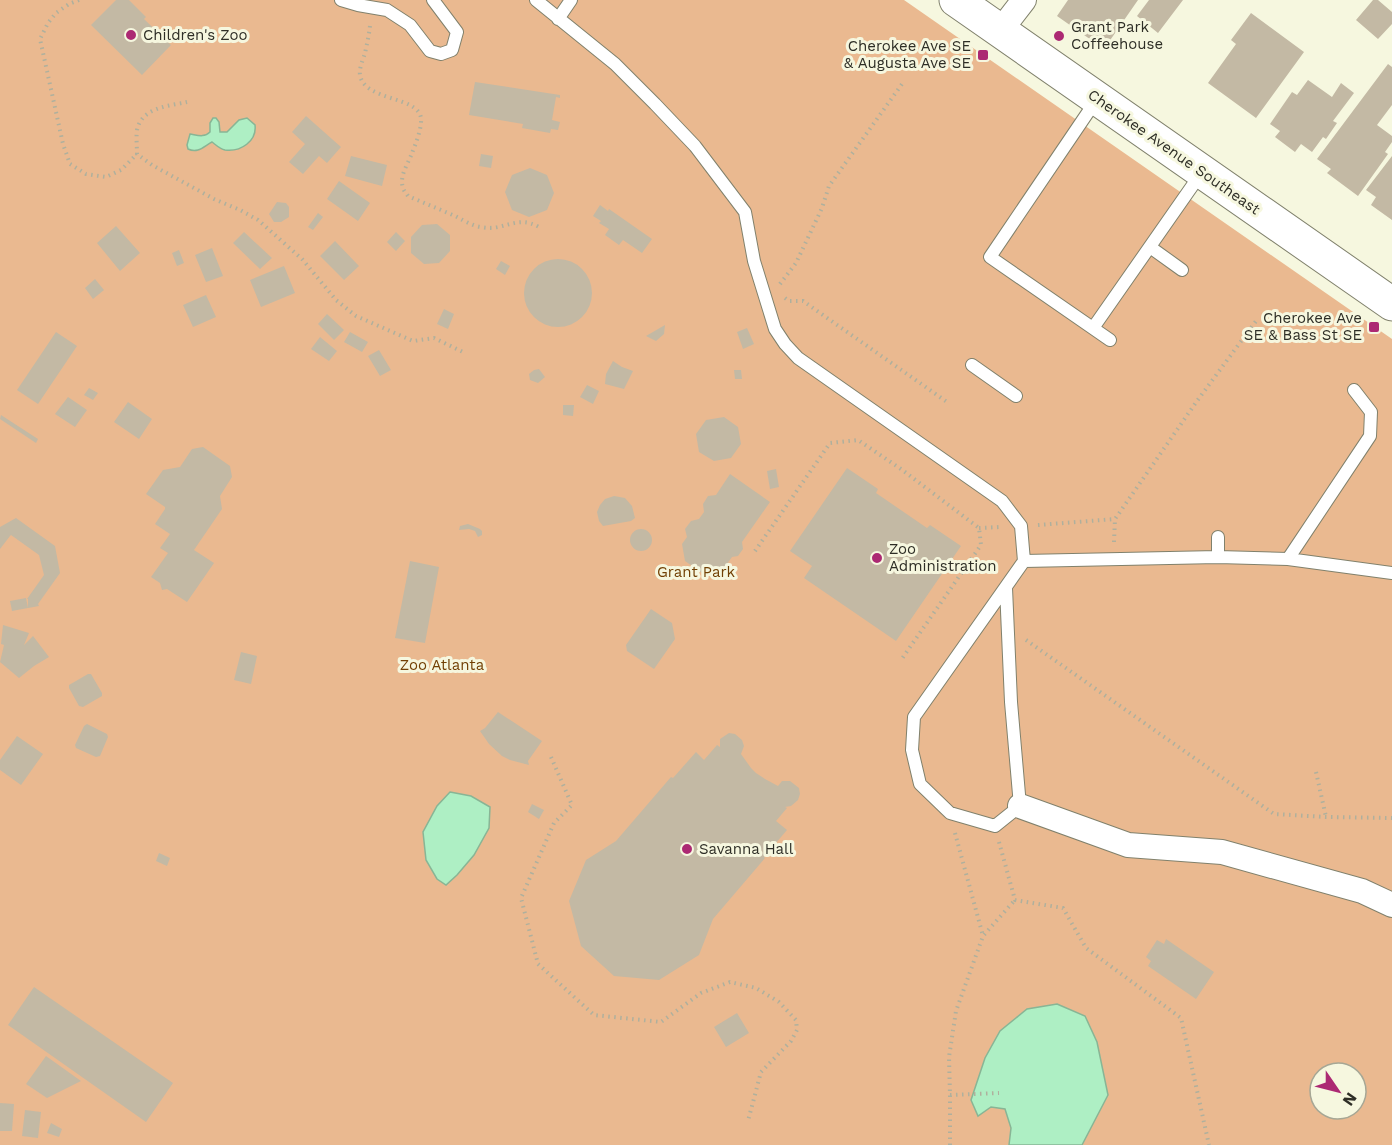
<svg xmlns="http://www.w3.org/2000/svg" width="1392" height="1145" font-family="'Work Sans',sans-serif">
<rect width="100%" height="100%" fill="#f6f7df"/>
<path fill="#eab990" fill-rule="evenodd" d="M0 0H904L1392 339V1145H0ZM1320 1073H1356V1109H1320Z"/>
<path fill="#aeefc4" stroke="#88b595" stroke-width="1.5" d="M213 118H216L219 122 220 132H227L239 120 247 118 255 125C257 141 241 152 225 150 220 149 216 145 212 142 204 146 198 154 188 149L187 145 190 134C197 135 204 138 210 132V123Z
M450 792 471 796 490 807 489 828 474 855 457 875 446 885 437 879 426 860 423 832 437 806Z
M1057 1004 1085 1016 1097 1042 1108 1095 1082 1145H1009L1011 1128 1005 1109 991 1107 978 1116 971 1100 985 1058 1000 1031 1027 1009Z"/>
<path fill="#c3b9a4" d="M116 0H129L146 17 144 19 171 45 142 75 91 25Z
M1068 0H1138L1104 49 1057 16Z
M1149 0H1183L1158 33 1137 16Z
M1373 0H1378L1392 12V24L1378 39 1356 20Z
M1251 13 1304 52 1256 118 1208 83 1236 44 1231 40Z
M1388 64 1392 67V105L1377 125 1392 136V142L1385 152 1388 154 1358 196 1327 173 1331 169 1317 159Z
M1308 80 1332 97 1341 83 1354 93 1333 121 1337 123 1326 139 1323 137 1312 152 1301 144 1295 152 1275 137 1280 131 1270 124 1292 92 1297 95Z
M475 82 560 95V98L556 97 552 120 560 122 558 130 551 129 550 133 522 128 523 124 469 115Z
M306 116 341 147 327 163 319 156 303 174 289 162 305 144 292 132Z
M481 154 493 156 491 168 479 166Z
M351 156 387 165 382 186 345 176Z
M1392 156V220L1371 205 1376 197 1366 190Z
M530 168 547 175 554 193 547 210 529 217 512 210 505 192 512 175Z
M339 181 370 203 358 221 327 199Z
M277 202 286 203 289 207V217L281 222H274L269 214Z
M600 205 608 211 609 209 652 239 642 253 623 240 619 245 605 235 609 229 599 223 601 221 593 216Z
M318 213 323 217 313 230 308 227Z
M437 224 450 235V251L439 263 424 264 411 253V237L422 225Z
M116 226 140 253 120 271 97 243Z
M244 232 272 258 260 269 233 243Z
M396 232 405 241 396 251 387 242Z
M335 241 359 266 344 280 320 256Z
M212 248 223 276 206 282 195 255Z
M179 250 184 263 177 266 172 253Z
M524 293a34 34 0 1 1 68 0a34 34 0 1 1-68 0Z
M501 261 510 266 505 275 496 269Z
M284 266 295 293 261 307 250 280Z
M95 279 104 290 93 299 85 288Z
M206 295 216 317 193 327 183 305Z
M444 309 454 314 448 329 437 324Z
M327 314 344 330 334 340 318 324Z
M665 325 664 334 656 341 646 336Z
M747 328 754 344 743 349 737 332Z
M56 332 77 346 38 404 17 390Z
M350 332 368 342 362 352 344 342Z
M320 337 337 351 329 361 311 349Z
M379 350 391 370 380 376 368 356Z
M613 361 622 367 633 371 624 389 605 384 606 374Z
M539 369 545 377 538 383 530 380 529 374 534 370Z
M734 370H741L742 379H735Z
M587 385 599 391 593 404 580 397Z
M89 388 98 393 93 400 84 395Z
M68 397 87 410 75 427 55 414Z
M128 402 152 419 139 439 114 422Z
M563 405H574L573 416 563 415Z
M1 415 38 439 36 443 0 419Z
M724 417 738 427 741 444 731 458 714 461 699 452 696 434 706 420Z
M203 447 230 466 232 477 220 496 222 509 194 550 214 563 187 602 167 589 162 590 160 583 151 577 168 553 160 548 170 534 155 524 165 509V507L146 494 163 470 180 467 192 449Z
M847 468 878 489 876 493 927 528 930 525 961 546 896 641 804 578 812 566 790 551Z
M776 469 779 487 770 489 767 471Z
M730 474 770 502 742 542 743 549 738 556 732 557 721 572 705 575 685 561 682 544 687 537 685 529 691 521 699 519 704 512 703 504 708 496 716 495Z
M614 496 625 498 632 506 635 518 631 521 603 526 599 521 597 512 600 505 605 499Z
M16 518 55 546 60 573 38 604 39 606 28 608V599H27L44 575 39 555 11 535 10 536 0 549V527Z
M468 524 480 529 482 531V535L478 537 475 531 469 529 459 530 460 526Z
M630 540a11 11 0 1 1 22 0a11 11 0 1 1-22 0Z
M410 561 439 567 425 643 395 638Z
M26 598 28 608 12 611 10 601Z
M651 609 672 623 675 639 654 669 627 651 626 645Z
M3 625 29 633 24 645 33 636 49 657 34 666 19 678 0 662 4 645 1 644Z
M241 652 257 656 251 684 234 680Z
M88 674H91L102 693V696L83 707 79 706 69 688V685Z
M498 712 542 741 528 761 529 765 510 760 502 756 489 744 480 731 485 728Z
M87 724 107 734 108 737 100 756 96 757 76 748 75 745 84 726Z
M729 733 735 734 742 740 744 746 741 754 751 768 756 773 765 779 778 786 782 781H790L799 788 800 794 798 800 791 806 785 807 787 808 776 821 787 830 764 857 765 858 713 919 699 955 659 980 614 976 581 946 569 901 586 860 616 841 671 777 673 778 696 752 704 760 717 745 720 747V739Z
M17 736 43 754 21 785 0 770V760Z
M532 804 544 810 539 819 528 812Z
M159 853 170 858 167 866 156 861Z
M1166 939 1214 972 1196 999 1148 966 1151 961 1146 957 1157 940 1164 944Z
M34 987 173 1083 146 1122 8 1025Z
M737 1013 749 1033 726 1047 714 1027Z
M46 1056 81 1081 47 1098 26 1084Z
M0 1103 14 1104 12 1131H0Z
M25 1110 41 1112 38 1138 22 1136Z
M51 1123 62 1129 59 1137 47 1133Z"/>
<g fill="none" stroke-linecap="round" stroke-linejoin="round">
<defs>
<path id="lane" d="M341 0 358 5 387 10 410 25 430 51 441 54 452 50 457 32 433 0
M536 0 615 64 655 104 695 146 745 212 754 261 775 329 785 344 798 358 1002 501 1021 526 1024 561
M558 19 571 0
M1097 99 990 257 1110 340
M1150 247 1182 270
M1093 328 1202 172
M972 365 1016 396
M1218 557V537
M1288 559 1370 436 1371 412 1354 390
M1006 588 1011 702 1020 806 995 826 950 813 920 784 912 750 914 717 1024 561 1218 557 1288 559 1392 573"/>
<path id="street" d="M1000 31 1024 0
M1020 806 1128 845 1222 852 1362 891 1392 905"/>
<path id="secondary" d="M956 0 1392 304"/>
</defs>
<use href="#lane" stroke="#80816c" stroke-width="14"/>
<use href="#street" stroke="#80816c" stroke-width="26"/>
<use href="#secondary" stroke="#80816c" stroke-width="35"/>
<path stroke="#afb09d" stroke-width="4" stroke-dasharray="1.5 4.5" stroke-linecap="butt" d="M79 0 69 4 56 13 48 23 40 39 63 144 70 164 86 174 106 177 121 170 137 154
M370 26C369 35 367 44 365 53 363 60 359 68 360 75 364 101 418 96 421 118 422 128 416 143 412 153 408 164 399 176 403 188 404 191 406 193 408 196 424 203 439 209 455 216 463 220 472 226 481 227 504 232 516 214 539 227
M187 102C169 106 142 107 137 130 136 138 137 146 137 154L152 165 214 199 240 210 258 220 302 259 336 300 356 316 413 341 434 338 463 352
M780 284 796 263 822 208 829 186 902 84
M785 298 789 301H803L947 402
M1038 525 1115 519
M979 528 1000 527
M1114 542 1115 519 1197 401 1256 321
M755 551 830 443 858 440 901 469 979 528 981 545 901 660
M1026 640 1274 814 1326 817 1392 818
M551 757 572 805 554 823 521 898 538 964 594 1015 661 1022 701 993 730 982 756 988 779 1002 796 1020 797 1030 791 1041 761 1072 748 1121
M1316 772 1326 817
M955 833 983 936
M999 842 1015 900 1063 908 1086 948 1181 1018 1209 1145
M950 1095 999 1093
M950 1145V1095L949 1057 956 1011 983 936 1015 900"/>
<use href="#lane" stroke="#fff" stroke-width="12"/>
<use href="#street" stroke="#fff" stroke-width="24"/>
<use href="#secondary" stroke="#fff" stroke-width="33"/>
</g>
<g fill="#ac2973" stroke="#f6f7df" stroke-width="2">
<circle cx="131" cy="35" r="6"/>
<circle cx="1059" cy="36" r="6"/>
<rect x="977" y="49" width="12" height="12" rx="3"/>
<rect x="1368" y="321" width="12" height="12" rx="3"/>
<circle cx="877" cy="558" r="6"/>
<circle cx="687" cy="849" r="6"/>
</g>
<g text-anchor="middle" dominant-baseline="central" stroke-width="6" stroke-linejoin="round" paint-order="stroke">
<g font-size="15" fill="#2e2e26" stroke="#f6f7df" text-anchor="start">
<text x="1071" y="27">Grant Park<tspan x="1071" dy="17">Coffeehouse</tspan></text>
<text x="143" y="35">Children's Zoo</text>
<text x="971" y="46" text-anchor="end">Cherokee Ave SE<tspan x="971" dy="17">&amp; Augusta Ave SE</tspan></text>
<text x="1362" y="318" text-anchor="end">Cherokee Ave<tspan x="1362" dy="17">SE &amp; Bass St SE</tspan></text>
<text x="889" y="549">Zoo<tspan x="889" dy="17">Administration</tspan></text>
<text x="699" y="849">Savanna Hall</text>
</g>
<g font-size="15" fill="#2e2e26" stroke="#f6f7df">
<text transform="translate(1174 152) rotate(35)">Cherokee Avenue Southeast</text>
</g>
<g font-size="15" fill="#713f03" stroke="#f6f7df">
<text x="696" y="572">Grant Park</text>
<text x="442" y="665">Zoo Atlanta</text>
</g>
</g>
<g transform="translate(1338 1091) rotate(125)"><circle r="28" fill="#f6f7df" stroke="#a6a795" stroke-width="1.5"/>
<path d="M0-4.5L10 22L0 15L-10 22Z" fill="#ac2973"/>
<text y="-9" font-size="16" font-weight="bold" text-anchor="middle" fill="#2e2e26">N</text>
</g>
</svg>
